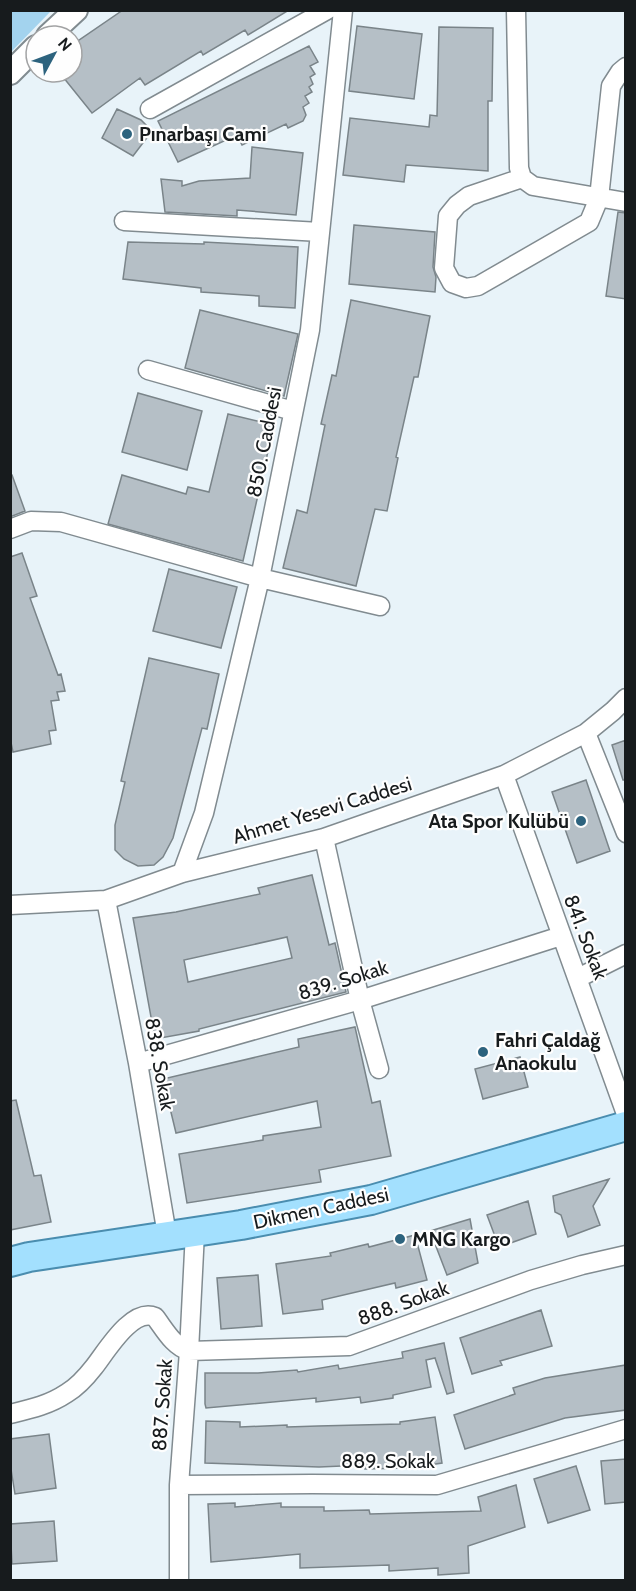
<svg xmlns="http://www.w3.org/2000/svg" width="636" height="1591" font-family="Cabin,sans-serif">
<rect width="100%" height="100%" fill="#e8f3f9"/>
<path fill="#a3d3ee" d="M11 10 51 11 11 52 10 11Z"/>
<path fill="#b5bfc6" stroke="#7a8489" stroke-width="1.5" fill-rule="evenodd" d="M123 10H289L248 35 245 30 203 55 201 51 145 85 140 78 92 113 59 72H72V45Z
M357 26 422 34 414 99 349 91Z
M439 27 493 28 492 101H488V171L406 165 404 182 343 175 350 118 429 127 430 115 437 116Z
M309 46 318 62 310 66 315 74 310 77 313 84 309 87 312 92 305 96 309 103 303 107 306 115 303 121 288 128 286 124 242 145 237 135 178 162 158 121Z
M117 109 141 120 152 131 133 156 102 138Z
M252 147 303 153 296 215 237 210V216L165 212 161 179 182 181V186L199 181 250 178Z
M618 212 626 213V299L606 296Z
M354 225 435 232 433 267 436 277 435 292 349 284Z
M128 242 204 244V242L298 247 295 308 259 306V296L201 292V288L123 279Z
M351 300 430 316 418 377H414L396 457 398 458 387 511 375 509 356 586 283 568 297 510 307 513 325 425 321 424 332 375 336 376Z
M200 310 298 334 284 396 185 368Z
M138 393 202 411 187 470 122 452Z
M228 414 274 425 243 561 108 524 122 475 186 494 188 487 209 492Z
M10 475H12L25 511 10 517Z
M22 553 37 596 30 598 58 675 61 674 65 691 57 692 59 700 51 701 56 730 49 731 51 744 13 752 10 738V557Z
M169 569 237 587 221 648 153 631Z
M149 658 219 674 207 729 202 728 173 838 163 857 154 865 138 866 124 859 115 850V825L125 782 121 781Z
M626 740V780H623L612 745Z
M586 780 610 851 577 863 552 792Z
M312 875 329 945 335 943 346 992 199 1029V1031L155 1039 133 918 176 912 260 894 258 888ZM287 937 292 958 188 982 184 960Z
M355 1027 372 1103 380 1101 391 1156 319 1170 321 1182 187 1203 179 1154 263 1140V1136L321 1127 317 1101 176 1133 163 1079 299 1047 298 1039Z
M520 1057 528 1087 483 1099 475 1069Z
M16 1100 34 1176 41 1175 51 1222 10 1230V1101Z
M609 1179 593 1206 600 1225 568 1237 561 1215 555 1212 553 1196Z
M528 1201 536 1234 499 1247 487 1215Z
M470 1219 478 1263 447 1275 430 1231Z
M415 1235 427 1280 396 1288 395 1283 322 1300 323 1309 283 1314 276 1264 331 1256 330 1253 368 1244 369 1247Z
M258 1275 262 1326 221 1329 217 1278Z
M541 1310 552 1346 500 1361 502 1365 472 1374 460 1338Z
M444 1343 454 1392 447 1394 435 1358 426 1360 431 1387 393 1395V1398L361 1403 360 1397 316 1402V1398L206 1408 205 1404V1373H258L297 1370 298 1372 338 1365 339 1369 403 1358 402 1352Z
M626 1365V1410L565 1418 465 1449 454 1415 515 1394 513 1388 545 1378Z
M435 1417 442 1463 408 1468 365 1469V1465L319 1467 205 1463 206 1421 240 1422V1427L287 1425V1427L318 1426 400 1424V1422Z
M49 1434 56 1488 15 1494 10 1463V1439Z
M626 1459V1502L605 1504 601 1461Z
M576 1466 590 1510 548 1523 534 1479Z
M516 1485 525 1527 468 1546 469 1573 438 1575V1568L389 1571V1565L300 1568V1554L211 1562 208 1504 235 1503V1507L281 1503V1507H324V1511L369 1510 370 1514 481 1511 478 1497Z
M54 1521 57 1561 12 1564 10 1524Z"/>
<g fill="none" stroke-linecap="round" stroke-linejoin="round">
<defs>
<path id="minor" d="M516 10 519 168 522 178
M150 109 327 10
M522 178 469 196 457 205 448 216 444 268 452 283 466 288 478 286 589 222 599 198 611 86 620 72 626 67
M522 178 533 186 626 202
M124 221 320 232
M148 370 293 411
M10 529 31 521 61 522 260 578 380 606
M586 733 626 833
M504 775 626 1114
M324 838 360 1000 379 1069
M182 873 204 813 260 578 310 330 343 10
M106 900 138 1063 167 1235
M10 905 106 900 182 873 324 838 504 775 586 733 613 711 626 698
M578 978 626 954
M138 1063 360 1000 561 936
M10 1414C31 1409 49 1405 67 1393 77 1387 87 1376 94 1367 106 1352 132 1307 155 1317 165 1330 173 1346 189 1351L349 1346 531 1280 582 1265 626 1255
M179 1485 312 1484 437 1485 626 1429
M179 1580V1485L189 1351 195 1232"/>
<path id="tertiary" d="M48 36 76 10
M10 73 36 47"/>
<path id="primary" d="M10 1262 29 1257 241 1225 371 1200 626 1126"/>
</defs>
<use href="#minor" stroke="#818b90" stroke-width="21"/>
<use href="#tertiary" stroke="#818b90" stroke-width="26"/>
<use href="#primary" stroke="#4a8daf" stroke-width="32"/>
<use href="#minor" stroke="#fff" stroke-width="18"/>
<use href="#tertiary" stroke="#fff" stroke-width="22"/>
<use href="#primary" stroke="#a3e0fe" stroke-width="28"/>
</g>
<g fill="#2d637e" stroke="#fefefe" stroke-width="2">
<circle cx="127" cy="134" r="6"/>
<circle cx="581" cy="821" r="6"/>
<circle cx="483" cy="1052" r="6"/>
<circle cx="400" cy="1239" r="6"/>
</g>
<g text-anchor="middle" dominant-baseline="central" stroke-width="4.5" stroke-linejoin="round" paint-order="stroke">
<g font-size="20" font-weight="bold" fill="#171b1d" stroke="#fefefe" text-anchor="start">
<text x="139" y="134">Pınarbaşı Cami</text>
<text x="569" y="821" text-anchor="end">Ata Spor Kulübü</text>
<text x="495" y="1040">Fahri Çaldağ<tspan x="495" dy="23">Anaokulu</tspan></text>
<text x="412" y="1239">MNG Kargo</text>
</g>
<g font-size="20" fill="#171b1d" stroke="#fefefe">
<text transform="translate(264 442) rotate(-79)">850. Caddesi</text>
<text transform="translate(322 810) rotate(-17)">Ahmet Yesevi Caddesi</text>
<text transform="translate(586 937) rotate(69)">841. Sokak</text>
<text transform="translate(343 980) rotate(-17)">839. Sokak</text>
<text transform="translate(160 1064) rotate(80)">838. Sokak</text>
<text transform="translate(321 1208) rotate(-12)">Dikmen Caddesi</text>
<text transform="translate(403 1303) rotate(-20)">888. Sokak</text>
<text transform="translate(162 1405) rotate(-86)">887. Sokak</text>
<text x="388" y="1461">889. Sokak</text>
</g>
</g>
<rect width="636" height="1591" fill="none" stroke="#171b1d" stroke-width="24"/>
<g transform="translate(54 54) rotate(49)"><circle r="28" fill="#fefefe" stroke="#a2a3a4" stroke-width="1.5"/>
<path d="M0-4.5L10 22L0 15L-10 22Z" fill="#2d637e"/>
<text y="-9" font-size="16" font-weight="bold" text-anchor="middle" fill="#171b1d">N</text>
</g>
</svg>
